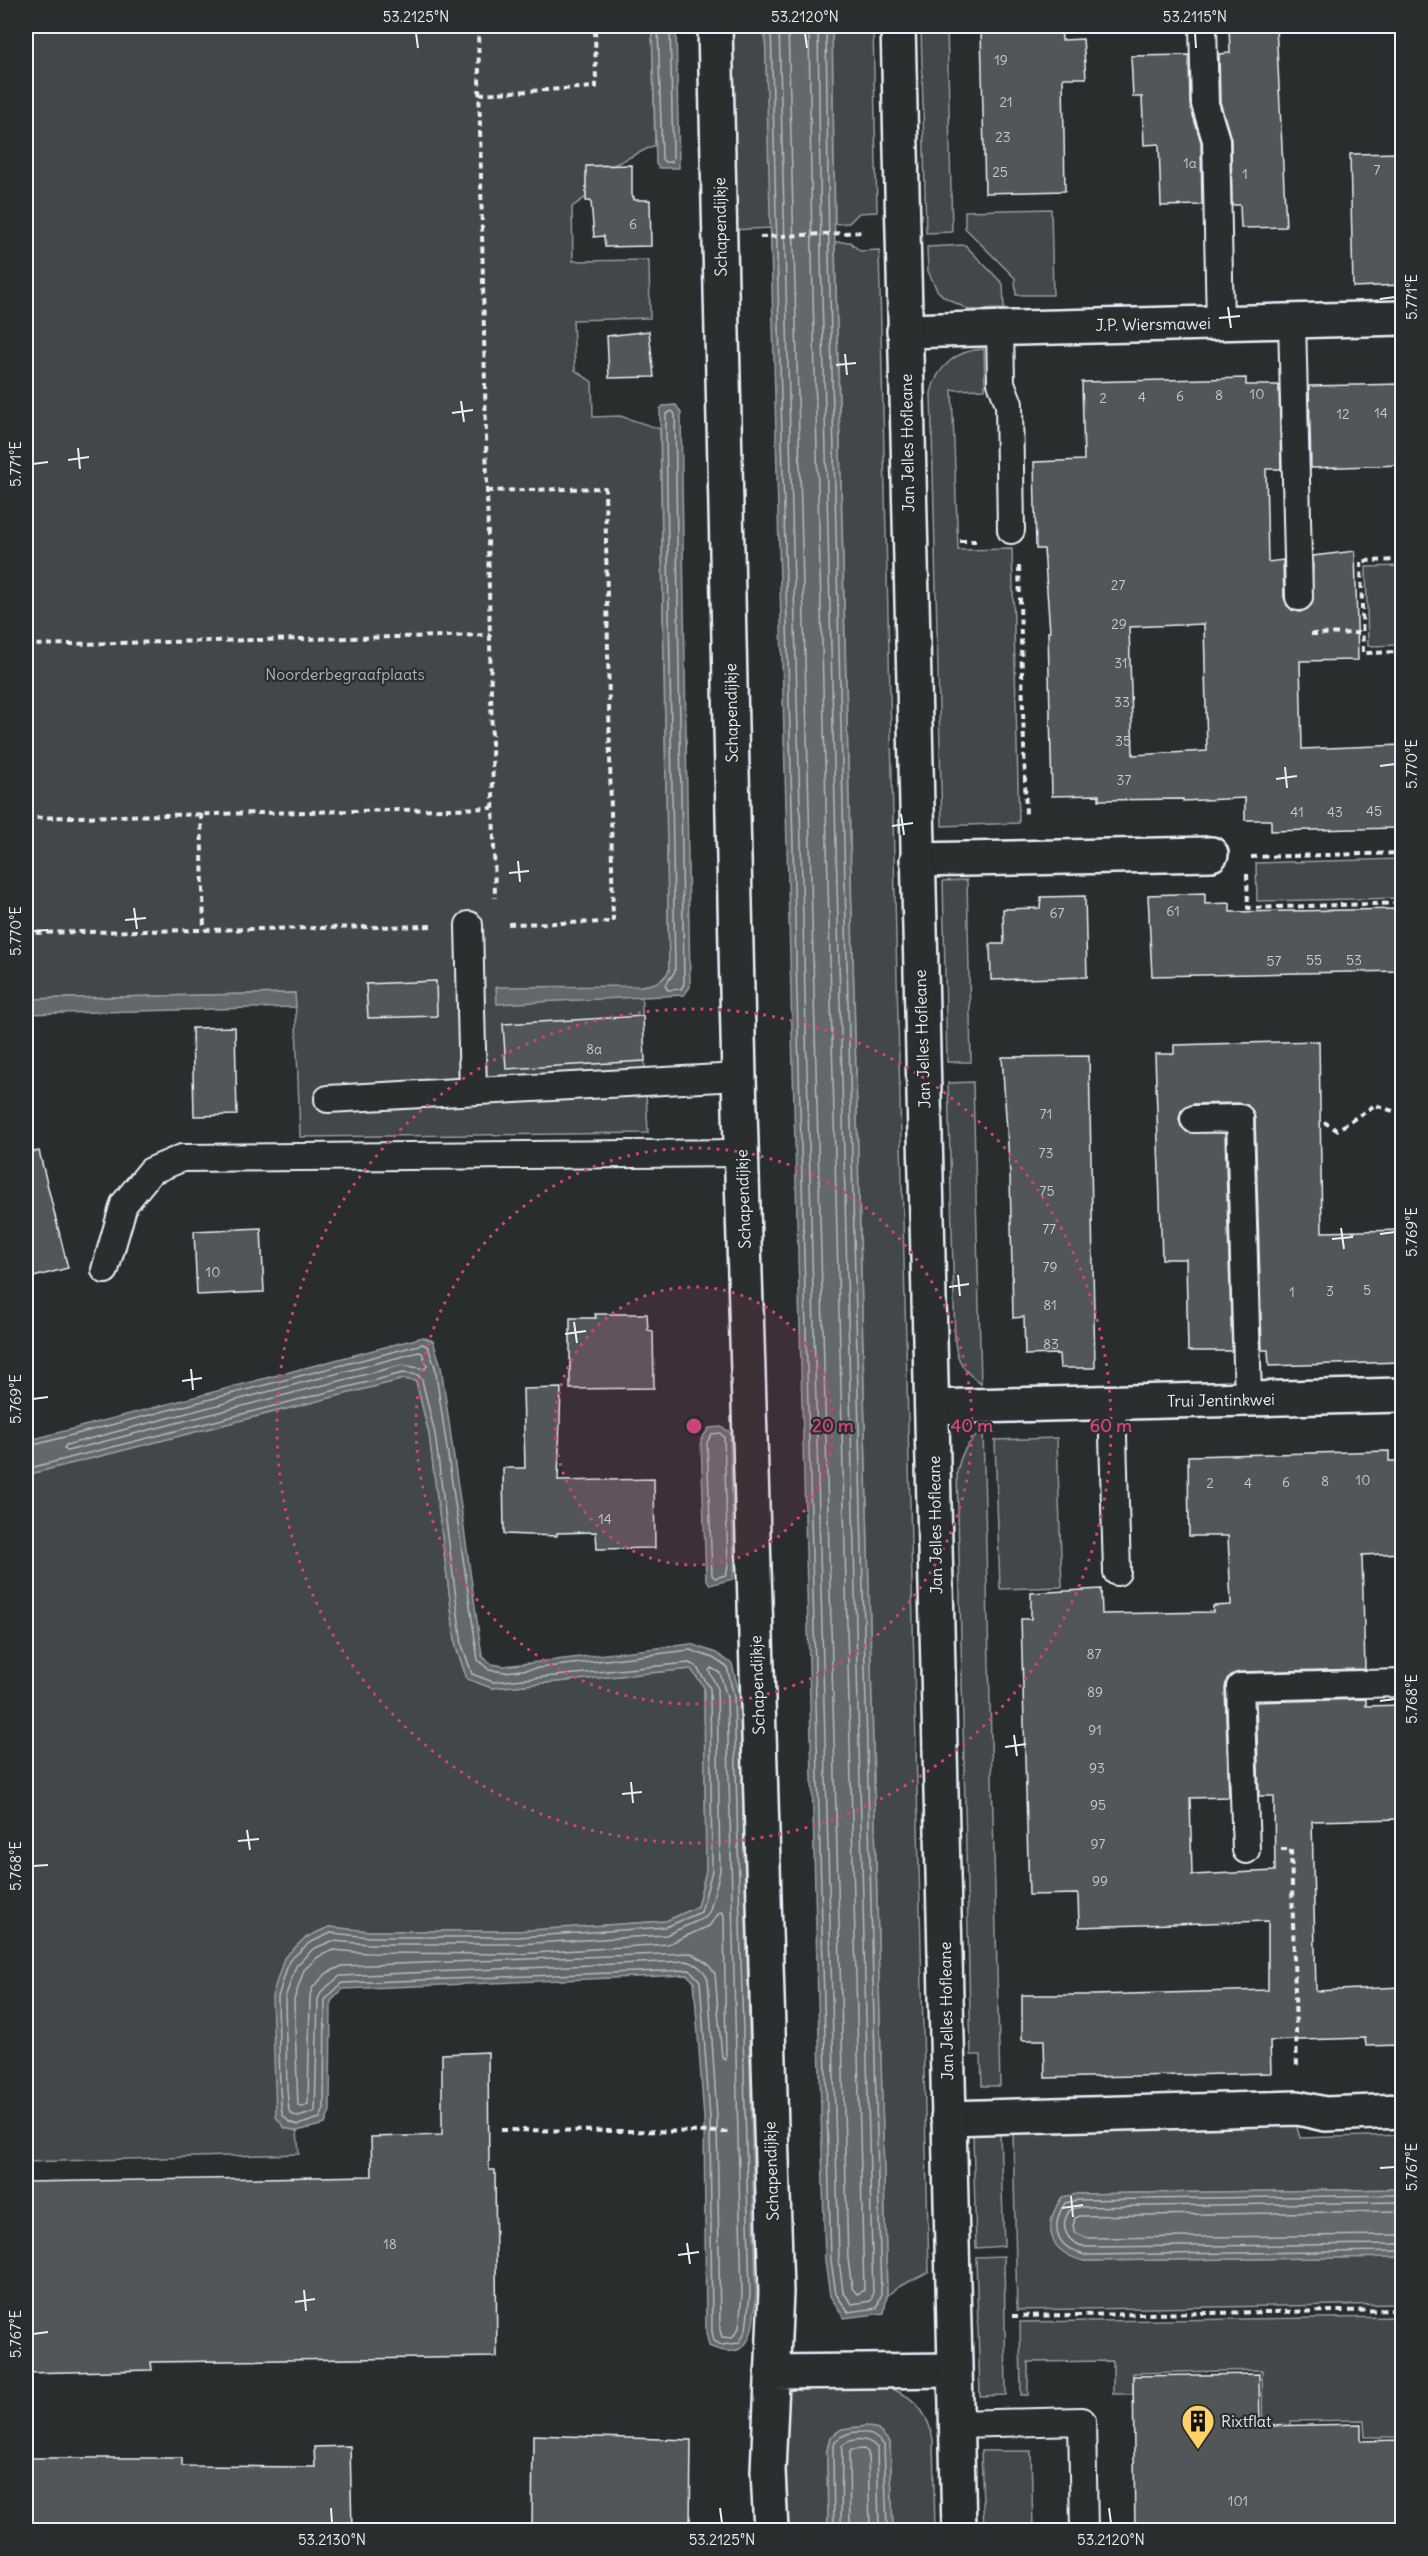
<svg xmlns="http://www.w3.org/2000/svg" width="1428" height="2556" font-family="Delius,sans-serif">
<rect width="100%" height="100%" fill="#2a2d2e"/>
<filter id="ink" filterUnits="userSpaceOnUse"><feTurbulence type="fractalNoise" baseFrequency=".0167" numOctaves="2"/><feDisplacementMap in="SourceGraphic" scale="12" xChannelSelector="R" yChannelSelector="G"/><feConvolveMatrix kernelMatrix="1 2 1 2 8 2 1 2 1" color-interpolation-filters="sRGB"/></filter>
<g filter="url(#ink)">
<path fill="#424648" stroke="#959ca0" stroke-width="1.5" d="M26 26H652L655 145 614 165 587 166 586 197 572 207 573 261 649 260 650 318 573 320 575 370 592 382 593 417 620 416 660 429 669 971C662 983 654 984 641 986L648 1133 300 1137 295 993 26 999Z
M728 26H765L772 228 731 230Z
M832 26H873L877 212 859 213 849 223 835 224Z
M921 26H947L952 232 926 233Z
M1051 209 1053 295H1016L1015 278 965 228V211Z
M835 242H850L860 251 879 250 929 2271C913 2282 901 2282 887 2296Z
M965 245 1003 284 1004 309 969 310 944 297 937 290 928 271 927 247Z
M984 349 985 389 952 390 958 550 1012 549 1019 823 942 826 931 393C937 366 957 350 984 349Z
M1402 566V645L1368 646 1366 567Z
M1402 859V898L1257 901 1256 863Z
M967 880 971 1062H947L943 881Z
M973 1082V1083L981 1383C964 1373 956 1360 955 1341L948 1083Z
M404 1379 416 1381 429 1434 456 1647 467 1679 492 1688 691 1669 704 1687 706 1871 697 1907 666 1921 517 1931H369L329 1927 305 1938 285 2128 297 2131 299 2154 26 2162V1475Z
M983 1431 1000 2086H982L981 2055H971L957 1472C961 1453 967 1442 983 1431Z
M1057 1438 1062 1587 1000 1589 995 1440Z
M1296 2124 1300 2138 1402 2135V2189L1077 2194 1084 2261 1402 2257V2304L1017 2310 1013 2133Z
M1000 2133 1004 2246 976 2248 973 2134Z
M1004 2256 1006 2395 980 2396 976 2257Z
M1402 2317V2437H1365L1364 2420 1291 2421V2456H1263L1262 2370 1133 2373V2394H1113V2361L1028 2362V2395H1021L1020 2322Z
M877 2386C909 2390 927 2408 933 2439L935 2530H893L890 2442 867 2426 842 2429 830 2437 827 2451 828 2530H786L780 2440 787 2392 792 2389Z
M981 2451H1031L1033 2530H984Z"/>
<path fill="#63686b" stroke="#989fa3" stroke-width="1.5" d="M652 26H676L679 168H659L656 164Z
M765 26H832L835 256 887 2296 884 2313 844 2318 830 2296 825 2261Z
M676 405 681 413 690 987 684 995 497 1004 496 987 641 986C654 984 662 983 669 971L660 409 663 406Z
M295 993 296 1007 26 1014V999Z
M423 1337 433 1341 441 1366 482 1656 492 1664 504 1666 691 1644 716 1653 732 1664 740 1696 756 2295C753 2326 754 2366 709 2346L706 2332 704 2118 694 1981 687 1975 343 1989 331 2001 330 2111 325 2124 297 2131 285 2128 276 2117 272 1996 284 1958 305 1938 329 1927 369 1931H517L666 1921 697 1907 706 1871 704 1687 691 1669 492 1688 467 1679 456 1647 429 1434 416 1381 404 1379 26 1475V1441Z
M721 1427 730 1432 734 1567 733 1579 710 1585 706 1578 701 1440 709 1428Z
M1402 2189V2257L1084 2261C1048 2252 1042 2227 1062 2197L1077 2194Z
M867 2426 878 2430 890 2442 893 2530H828L827 2451 830 2437 842 2429Z"/>
<g fill="none" stroke-linecap="round" stroke-linejoin="round">
<path stroke="#b3bac0" stroke-width="1.5" d="M658 26 662 159 665 162H672L673 156 670 26
M771 26 831 2261 836 2294 848 2312 877 2308 881 2295 829 256 826 26
M779 26 839 2260 843 2292 852 2304 871 2301 873 2294 821 256 818 26
M788 26 848 2259 852 2288 857 2294 864 2290 812 256 809 26
M672 411 675 414 684 984 681 989 668 990 665 986 675 971 666 429V414Z
M419 1352 422 1353 427 1365 425 1369 402 1365 67 1451 64 1448 66 1445Z
M720 1433 724 1437 728 1566 726 1575 715 1578 712 1575 707 1442 712 1434Z
M26 1447 423 1344 428 1347 435 1367 478 1660 489 1670 505 1672 690 1650 713 1658 727 1667 734 1697 750 2294 746 2330 739 2343 721 2345 714 2341 712 2331 710 2118 700 1981 690 1970 342 1983 325 2000 324 2109 320 2118 298 2125 289 2122 282 2114 280 2089 278 1997 289 1961 309 1943 331 1933 370 1937H518L666 1927 701 1912 712 1871 710 1688 696 1666 689 1663 493 1682 472 1674 462 1645 435 1434 422 1380 418 1375 403 1373 26 1469
M711 1668 720 1673 727 1698 742 2294 739 2328 732 2338 722 2337 720 2330 717 2117 708 1980C705 1970 696 1963 686 1961L340 1976 322 1991 318 1999 315 2112 298 2117 293 2115 289 2111 287 2089 285 1998 296 1966 313 1949 332 1941 370 1944H518L666 1935 706 1917 710 1910 720 1871 717 1687 709 1671Z
M722 1912 724 1915 726 2060 722 2058 715 1974 708 1964 691 1953 342 1966 327 1973 313 1987 310 1995 308 2104 303 2107 298 2106 294 2000 304 1970 318 1957 333 1950 368 1953 519 1954 668 1944 709 1926 719 1913Z
M1402 2195 1078 2200 1065 2203C1049 2228 1057 2248 1085 2255L1402 2251
M1402 2202 1079 2207 1070 2210C1058 2227 1067 2243 1086 2247L1402 2244
M1402 2211 1080 2216 1075 2218 1073 2226 1076 2233 1087 2238 1402 2235
M834 2530 833 2452 835 2441C851 2428 871 2429 884 2445L887 2530
M841 2530 842 2446C852 2437 868 2437 877 2448L879 2530
M850 2530 849 2454 851 2450 864 2449 868 2452 870 2530"/>
</g>
<path fill="#535759" stroke="#e8f1f8" stroke-width="1.5" fill-rule="evenodd" d="M992 26H1061L1062 40 1083 39 1086 78H1063L1065 191 985 193 981 30 992 29Z
M1229 26H1276L1286 227 1241 228 1240 205H1232L1231 139 1220 102 1219 54 1230 53Z
M1189 55 1190 105 1201 142 1202 205 1161 206 1159 144 1144 145 1142 97H1133L1131 56Z
M1402 153V285L1353 287 1350 154Z
M632 165V197H634V200H650L651 246 605 247 604 236 594 237 591 201H586V166Z
M649 331 654 377 609 378 607 336Z
M1246 378V385H1279L1281 469H1266L1268 562 1283 560 1284 597 1287 605 1292 610 1300 612 1307 609 1312 604 1313 556 1355 551 1358 660 1300 661 1302 749 1402 745V817H1397V828L1271 831V820H1245V798L1183 801V799L1099 800V795L1052 796 1048 632H1050L1044 549H1036L1034 462 1084 460 1082 382ZM1204 624 1207 751 1133 755 1129 627Z
M1402 384V465L1311 468 1309 386Z
M1205 893V904L1230 903V912L1402 909V971L1152 976 1148 895Z
M1085 896 1087 977 991 980 990 944H1004L1003 909 1040 908 1041 897Z
M436 981 437 1016 368 1018 366 984Z
M643 1016 645 1061 506 1069 503 1024Z
M235 1027 237 1115 194 1116 192 1028Z
M1319 1041 1322 1232 1402 1230V1362L1269 1366 1268 1350H1262L1255 1118 1252 1110 1247 1105 1240 1103 1193 1104 1181 1111 1179 1119 1181 1126 1187 1132 1225 1133 1232 1351H1188L1186 1259H1162L1155 1054H1174V1045Z
M1089 1056 1095 1368H1060L1059 1354 1025 1355 1024 1317 1013 1318 1010 1175 1002 1057Z
M39 1151 68 1268 26 1279V1153Z
M261 1228 264 1292 197 1295 194 1231Z
M595 1314H647L648 1330 653 1331 654 1388 570 1389V1318H596Z
M561 1388 558 1481 654 1479 655 1548 597 1549 596 1532 557 1533V1536L504 1534 503 1468H525L523 1389Z
M1389 1451V1461H1402V1553L1362 1555 1365 1669 1240 1672 1233 1674 1227 1679 1225 1688 1229 1797 1190 1798 1192 1875 1275 1871 1274 1796H1259L1256 1702 1366 1699V1706L1402 1705V1819L1312 1821 1316 1991 1402 1987V2045L1366 2046 1365 2038 1270 2041 1271 2073 1045 2078 1044 2040H1022V1995H1094L1268 1990V1921L1079 1927 1078 1894 1029 1895 1021 1619H1031V1593L1101 1589 1102 1614 1213 1612V1606L1231 1605 1228 1536H1189L1188 1456Z
M488 2052 489 2170H495L497 2357 151 2362 152 2370 26 2373V2182L372 2176 371 2137 442 2135V2054Z
M1259 2374 1260 2426 1361 2424V2441L1402 2440V2530H1135L1133 2376Z
M533 2435 691 2440 690 2530H532Z
M350 2446 352 2530H26V2458H182V2466L315 2467 314 2447Z"/>
<g fill="none" stroke-linecap="round" stroke-linejoin="round">
<defs>
<path id="service" d="M1203 26 1205 104 1216 140 1220 322
M1292 321 1299 597
M1000 328 1001 383 1009 404 1011 530
M469 925 473 1091
M328 1099 739 1077
M1194 1119 1240 1118 1248 1399
M105 1270 124 1204 151 1171 182 1158 741 1153
M1112 1403 1117 1572
M1246 1850 1240 1687 1402 1683
M956 2424 1082 2421 1084 2530"/>
<path id="minor" d="M715 26 739 1077 776 2292 768 2471 771 2530
M904 331 1402 318
M917 860 1211 854
M932 1407 1402 1395
M948 2118 1298 2108 1325 2114 1402 2111
M772 2372 954 2370"/>
<path id="tertiary" d="M898 26 959 2530"/>
</defs>
<use href="#service" stroke="#e8f1f8" stroke-width="30"/>
<use href="#minor" stroke="#e8f1f8" stroke-width="38"/>
<use href="#tertiary" stroke="#e8f1f8" stroke-width="38"/>
<path stroke="#e8f1f8" stroke-width="4" stroke-dasharray="6 4.5" stroke-linecap="butt" d="M478 26 495 898
M479 94 596 87 595 26
M760 237 863 232
M487 491 605 488 613 922 506 924
M960 541H976
M1402 560 1361 561 1363 653 1402 652
M1019 566 1026 816
M1311 634 1363 633
M26 645 490 635
M201 814 204 930
M26 818 493 808
M1251 857 1402 853
M1247 874 1248 908 1402 903
M26 933 433 926
M1324 1122 1337 1130 1375 1105 1402 1114
M1281 1849H1291L1297 2068
M501 2130 732 2132
M1012 2316 1402 2310"/>
<use href="#service" stroke="#2a2d2e" stroke-width="26"/>
<use href="#minor" stroke="#2a2d2e" stroke-width="33"/>
<use href="#tertiary" stroke="#2a2d2e" stroke-width="33"/>
</g>
</g>
<path fill="none" stroke="#e8f1f8" stroke-width="2" d="M416 33 418 48M805 33 807 48M1195 33 1196 48M1380 299 1395 297M1228 307 1231 328M1219 318 1240 316M845 354 847 375M836 365 856 363M461 401 464 422M452 413 473 410M78 448 80 469M68 460 89 457M33 464 48 462M1380 766 1395 764M1285 767 1287 788M1276 779 1297 776M901 814 904 835M892 826 913 823M518 861 520 882M509 873 529 871M134 908 137 929M125 920 146 918M33 931 48 930M1341 1228 1344 1249M1380 1234 1395 1232M1332 1239 1353 1237M958 1275 960 1296M949 1287 969 1284M574 1322 577 1343M565 1334 586 1331M191 1369 193 1390M182 1381 202 1378M33 1399 48 1397M1380 1701 1395 1699M1014 1735 1017 1756M1005 1747 1026 1744M631 1782 633 1803M622 1794 642 1792M247 1830 250 1850M238 1841 259 1839M33 1866 48 1865M1380 2168 1395 2167M1071 2196 1073 2217M1062 2208 1083 2205M687 2243 690 2264M678 2255 699 2252M304 2290 306 2311M295 2302 315 2299M33 2334 48 2332M331 2508 332 2523M720 2508 722 2523M1109 2508 1111 2523"/>
<circle cx="694" cy="1426" r="139" fill="#ca437a" fill-opacity=".12"/>
<g fill="none" stroke="#ca437a" stroke-width="3" stroke-dasharray="3 6">
<circle cx="694" cy="1426" r="139"/>
<circle cx="694" cy="1426" r="278"/>
<circle cx="694" cy="1426" r="417"/>
</g>
<defs>
<symbol id="building-pin" viewBox="-11 -11 22 30"><path d="M0 17L-7.5 6A9.5 9.5 0 1 1 7.5 6Z" fill="#ffd166" stroke="#2a2d2e"/><path d="M-4-6H4V6H1V3H-1V6H-4ZM-2.5-4.3h1.7v1.8h-1.7ZM.8-4.3h1.7v1.8H.8ZM-2.5-1h1.7V.8h-1.7ZM.8-1h1.7V.8H.8Z" fill="#111"/></symbol>
</defs>
<g fill-rule="evenodd">
<use href="#building-pin" x="1179" y="2402" width="38" height="52"/>
</g>
<g text-anchor="middle" dominant-baseline="central" stroke-width="4.5" stroke-linejoin="round" paint-order="stroke">
<g font-size="14" fill="#c3cad0">
<text x="1001" y="60">19</text>
<text x="1006" y="102">21</text>
<text x="1003" y="137">23</text>
<text x="1190" y="163">1a</text>
<text x="1377" y="170">7</text>
<text x="1000" y="172">25</text>
<text x="1245" y="174">1</text>
<text x="633" y="224">6</text>
<text x="1257" y="394">10</text>
<text x="1219" y="395">8</text>
<text x="1180" y="396">6</text>
<text x="1142" y="397">4</text>
<text x="1103" y="398">2</text>
<text x="1381" y="413">14</text>
<text x="1343" y="414">12</text>
<text x="1118" y="585">27</text>
<text x="1119" y="624">29</text>
<text x="1121" y="663">31</text>
<text x="1122" y="702">33</text>
<text x="1123" y="741">35</text>
<text x="1124" y="780">37</text>
<text x="1374" y="811">45</text>
<text x="1297" y="812">41</text>
<text x="1335" y="812">43</text>
<text x="1173" y="911">61</text>
<text x="1057" y="913">67</text>
<text x="1314" y="960">55</text>
<text x="1354" y="960">53</text>
<text x="1274" y="961">57</text>
<text x="594" y="1049">8a</text>
<text x="1046" y="1114">71</text>
<text x="1046" y="1153">73</text>
<text x="1047" y="1191">75</text>
<text x="1049" y="1229">77</text>
<text x="1050" y="1267">79</text>
<text x="213" y="1272">10</text>
<text x="1367" y="1290">5</text>
<text x="1330" y="1291">3</text>
<text x="1292" y="1292">1</text>
<text x="1050" y="1305">81</text>
<text x="1051" y="1344">83</text>
<text x="1363" y="1480">10</text>
<text x="1325" y="1481">8</text>
<text x="1286" y="1482">6</text>
<text x="1210" y="1483">2</text>
<text x="1248" y="1483">4</text>
<text x="605" y="1519">14</text>
<text x="1094" y="1654">87</text>
<text x="1095" y="1692">89</text>
<text x="1095" y="1730">91</text>
<text x="1097" y="1768">93</text>
<text x="1098" y="1805">95</text>
<text x="1098" y="1844">97</text>
<text x="1100" y="1881">99</text>
<text x="390" y="2244">18</text>
<text x="1238" y="2501">101</text>
</g>
<g font-size="16" fill="#e8f1f8" stroke="#2a2d2e">
<text transform="translate(720 227) rotate(-91)">Schapendijkje</text>
<text transform="translate(1153 324) rotate(-1)">J.P. Wiersmawei</text>
<text transform="translate(907 443) rotate(-91)">Jan Jelles Hofleane</text>
<text transform="translate(731 713) rotate(-91)">Schapendijkje</text>
<text transform="translate(922 1039) rotate(-92)">Jan Jelles Hofleane</text>
<text transform="translate(743 1199) rotate(-92)">Schapendijkje</text>
<text transform="translate(1221 1400) rotate(-1)">Trui Jentinkwei</text>
<text transform="translate(935 1525) rotate(-91)">Jan Jelles Hofleane</text>
<text transform="translate(757 1685) rotate(-92)">Schapendijkje</text>
<text transform="translate(946 2011) rotate(-91)">Jan Jelles Hofleane</text>
<text transform="translate(771 2171) rotate(-92)">Schapendijkje</text>
</g>
<g font-size="16" fill="#aeb5ba" stroke="#2a2d2e">
<text x="345" y="674">Noorderbegraafplaats</text>
</g>
<g font-size="16" fill="#e8f1f8" stroke="#2a2d2e" text-anchor="start">
<text x="1221" y="2421">Rixtflat</text>
</g>
</g>
<circle cx="694" cy="1426" r="9" fill="#ca437a" stroke="#2a2d2e" stroke-width="3"/>
<g font-size="18" text-anchor="middle" font-weight="bold" fill="#ca437a" stroke="#2a2d2e" stroke-width="4.5" stroke-linejoin="round" paint-order="stroke">
<text x="833" y="1432">20 m</text>
<text x="972" y="1432">40 m</text>
<text x="1111" y="1432">60 m</text>
</g>
<rect width="1428" height="2556" fill="none" stroke="#2a2d2e" stroke-width="66"/>
<rect x="33" y="33" width="1362" height="2490" fill="none" stroke="#e8f1f8" stroke-width="2"/>
<g font-size="15" text-anchor="middle" fill="#e8f1f8">
<text x="416" y="22">53.2125°N</text>
<text x="805" y="22">53.2120°N</text>
<text x="1195" y="22">53.2115°N</text>
<text transform="translate(1412 297) rotate(-90)" y="5">5.771°E</text>
<text transform="translate(16 464) rotate(-90)" y="5">5.771°E</text>
<text transform="translate(1412 764) rotate(-90)" y="5">5.770°E</text>
<text transform="translate(16 931) rotate(-90)" y="5">5.770°E</text>
<text transform="translate(1412 1232) rotate(-90)" y="5">5.769°E</text>
<text transform="translate(16 1399) rotate(-90)" y="5">5.769°E</text>
<text transform="translate(1412 1699) rotate(-90)" y="5">5.768°E</text>
<text transform="translate(16 1866) rotate(-90)" y="5">5.768°E</text>
<text transform="translate(1412 2167) rotate(-90)" y="5">5.767°E</text>
<text transform="translate(16 2334) rotate(-90)" y="5">5.767°E</text>
<text x="332" y="2545">53.2130°N</text>
<text x="722" y="2545">53.2125°N</text>
<text x="1111" y="2545">53.2120°N</text>
</g>
</svg>
